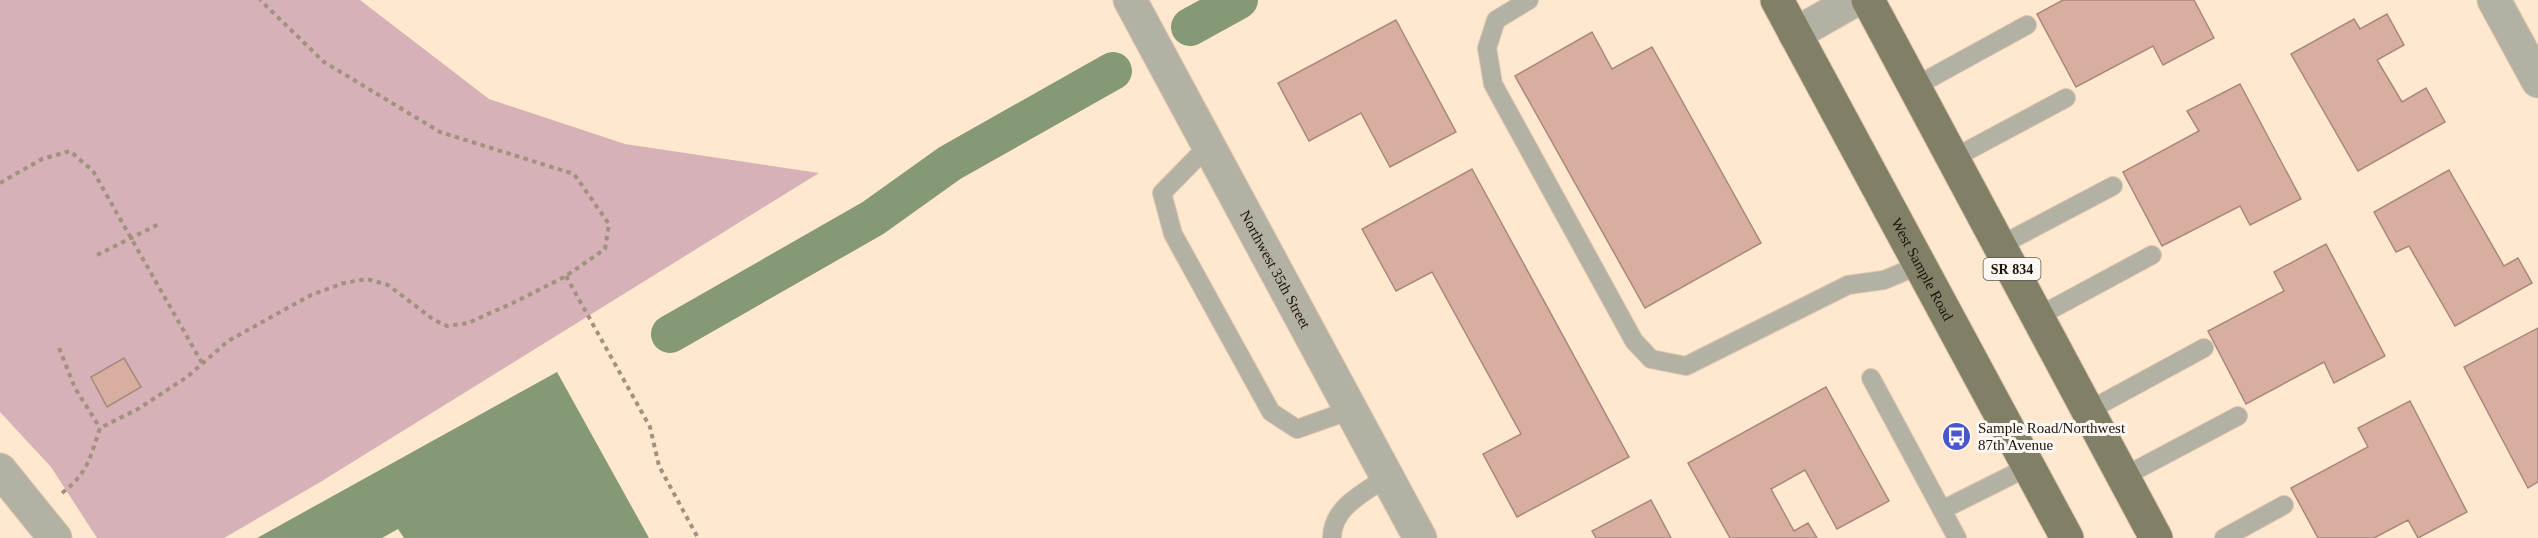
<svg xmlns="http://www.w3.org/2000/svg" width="2538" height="538" font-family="'Times New Roman',serif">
<rect width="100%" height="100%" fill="#ffe8ce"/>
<path fill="#d6b1b7" d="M0 0H360L489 99 625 144 819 173 322 481 224 538H97L51 467 0 412Z"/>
<path fill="#859977" d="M557 372 649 538H404L398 529 382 538H257Z"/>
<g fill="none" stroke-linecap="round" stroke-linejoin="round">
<path stroke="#859977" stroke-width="38" d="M1190 27 1239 0
M670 334 873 218 950 163 1113 71"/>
</g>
<path fill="#d8aea0" stroke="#a8887e" stroke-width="1.5" d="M2063 0H2194L2214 38 2163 65 2153 46 2076 87 2037 14Z
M2387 14 2404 45 2377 60 2402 102 2426 88 2445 122 2358 171 2291 54 2354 19 2360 29Z
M1396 20 1456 132 1390 167 1361 113 1309 141 1278 83Z
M1592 32 1612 69 1652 47 1761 243 1645 308 1515 76Z
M2240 84 2301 199 2250 225 2240 206 2162 246 2123 172 2199 131 2187 111Z
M1472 169 1629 457 1517 517 1483 454 1521 434 1432 272 1396 291 1362 229Z
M2449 170 2504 266 2518 258 2532 283 2455 326 2409 246 2396 252 2374 212Z
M2326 244 2385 356 2334 383 2324 362 2246 404 2208 331 2284 291 2274 272Z
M2538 328V482L2528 488 2464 367Z
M124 358 141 387 107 407 91 377Z
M1826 387 1889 501 1837 529 1805 470 1771 489 1794 531 1808 523 1817 538H1730L1688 463Z
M2410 401 2467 512 2418 538 2408 520 2374 538H2318L2291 488 2368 447 2358 428Z
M1651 500 1671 538H1596L1592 531Z"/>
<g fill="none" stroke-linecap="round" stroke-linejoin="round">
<defs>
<path id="lane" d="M1529 0 1496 20 1487 48 1493 84 1634 341 1651 359 1686 366 1848 285 1884 280 1920 265
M1914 87 2027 25
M1208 146 1162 193 1173 234 1271 412 1297 429 1351 410
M1952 159 2066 98
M1999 246 2113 186
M2037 317 2152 255
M1871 378 1957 538
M2088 411 2204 348
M2123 477 2238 416
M1942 510 2028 467
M1332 538C1332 507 1364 493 1387 477
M2224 538 2284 505"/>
<g id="street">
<path id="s1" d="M1130 0 1420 538"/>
<path d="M2494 0 2538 81"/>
<path d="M1795 34 1855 0"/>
<path d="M0 470 55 538"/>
</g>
<g id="primary">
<path id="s2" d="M1777 0 2067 538"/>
<path d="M1868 0 2156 538"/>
</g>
</defs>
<use href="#lane" stroke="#dbc6af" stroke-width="20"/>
<use href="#street" stroke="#dbc6af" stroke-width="35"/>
<use href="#primary" stroke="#dbc6af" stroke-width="35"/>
<path stroke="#a2917e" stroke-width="4" stroke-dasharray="4.5 4.5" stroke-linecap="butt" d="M0 183 42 159 70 151 93 171 202 363
M97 255 159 224
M566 276 650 427 659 466 698 538
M59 348 75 388 100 428
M62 493C88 473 90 458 100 428L138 409 187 377 228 341 311 295 344 283 367 279 388 285 434 320 447 326 468 323 517 301 566 276 605 249 609 224 574 174 440 132 324 62 260 0"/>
<use href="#lane" stroke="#b2b1a3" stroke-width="18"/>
<use href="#street" stroke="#b2b1a3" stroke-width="33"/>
<use href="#primary" stroke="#827f67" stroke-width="33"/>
</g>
<defs>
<symbol id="bus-disc" viewBox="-11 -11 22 22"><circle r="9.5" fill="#4a57cc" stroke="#fdf8f3"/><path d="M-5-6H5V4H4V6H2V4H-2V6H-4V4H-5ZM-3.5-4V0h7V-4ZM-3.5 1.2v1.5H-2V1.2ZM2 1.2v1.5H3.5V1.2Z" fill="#fff"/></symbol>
</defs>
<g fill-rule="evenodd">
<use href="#bus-disc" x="1940" y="420" width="33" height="33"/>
</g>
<g text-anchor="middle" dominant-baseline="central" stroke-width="6" stroke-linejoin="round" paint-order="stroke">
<rect fill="#fdf8f3" stroke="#5f5851" stroke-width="1.5" x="1983.5" y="258" width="57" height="22" rx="4.5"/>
<g font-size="14" font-weight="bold" fill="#1b130b">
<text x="2012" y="269">SR 834</text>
</g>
<g font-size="15" fill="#1b130b" stroke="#fdf8f3">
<text stroke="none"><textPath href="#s1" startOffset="306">Northwest 35th Street</textPath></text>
<text stroke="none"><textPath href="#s2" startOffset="306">West Sample Road</textPath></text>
</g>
<g font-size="15" fill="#1b130b" stroke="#fdf8f3" text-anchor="start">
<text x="1978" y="428">Sample Road/Northwest<tspan x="1978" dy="17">87th Avenue</tspan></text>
</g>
</g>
</svg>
